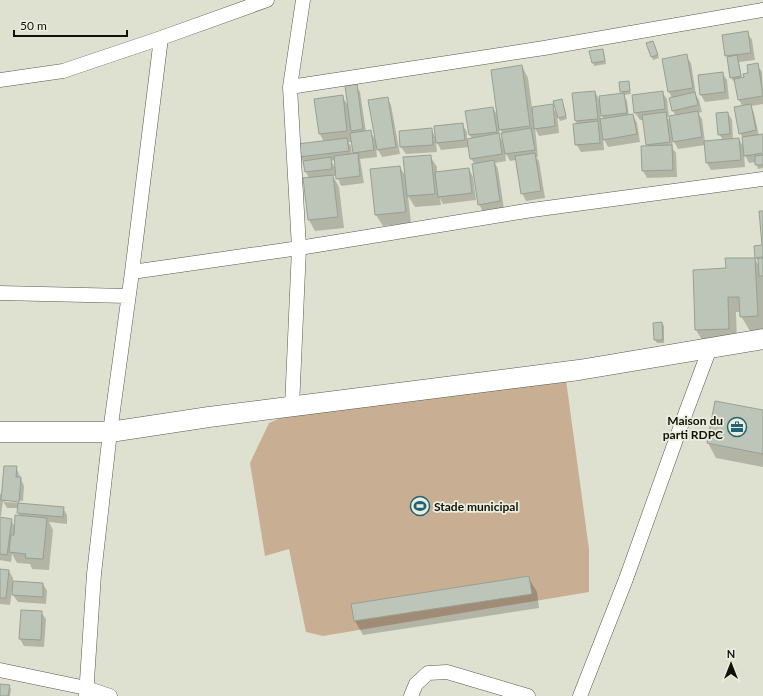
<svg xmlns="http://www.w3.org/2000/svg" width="763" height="696" font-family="Lato,sans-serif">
<rect width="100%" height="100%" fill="#dfe1d0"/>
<path fill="#c8af94" d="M566 380 589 549V592L323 636 306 632 289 549 265 556 250 463 269 423 296 411Z"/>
<path fill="#0003" fill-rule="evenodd" d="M747 32 752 40 755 60 739 62 742 78 745 77 757 65 762 72 763 92 762 91 761 92 763 96V104L751 106 754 113 759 136 763 135V168L758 169 756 162 749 163 744 153 745 167 711 170 707 163 705 145 678 149 672 138 673 149 676 153 677 177 647 178 643 171 642 147H648L644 120H640L635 113 633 96 662 92 667 99 669 116 667 117 671 123 676 116 673 111 672 98 669 92 663 60 686 56 691 63 696 95 699 100 702 112 698 113 702 119 705 142 723 140 719 134 728 113 732 120 733 139H739L744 148 743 138 740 133 743 107 739 100 735 80 733 81 731 77 723 36Z
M655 46 659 58 653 60 652 57Z
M602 50 604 54 606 64 594 66 590 52Z
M522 66 528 78 532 108 552 106 557 114 563 103 567 119 560 121 557 114 559 133 539 136 535 128 538 157H536L539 161 545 198 526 201 522 193 516 160 510 161 505 152 506 161 495 163 498 169 504 209 483 212 479 204 475 164 471 159 470 147 441 150 436 141 437 152 406 154 401 147 400 132 431 129 436 138 462 124 467 132V140L472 139 470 135 493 108 499 118ZM499 127 503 134 504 144 500 137Z
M722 73 727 80 729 99 705 102 701 95 699 75Z
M628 82 631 94 624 95 627 101 629 116 633 115 637 123 640 142 608 147 603 137 604 150 581 152 576 144 577 124 576 121 573 94 595 92 600 101 622 94 620 83ZM600 112 604 120H601Z
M356 85 360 92 366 132 370 131 376 141 387 98 391 105 400 154 382 157 376 146 377 157 360 159 364 183 341 186 337 176H333L339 187 344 228 315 231 309 220V178L306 172 305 164 300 157 324 142 320 134 315 100 342 96 349 107ZM348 142H352L355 155H352L351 146ZM335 160 336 169 331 161Z
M430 156 437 167V172L469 169 473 177 476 200 443 204 440 198 441 205 415 207 408 196 411 223 383 226 376 215 371 170 400 167 407 179Z
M763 212V331H750L741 316V312H736L737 344 705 345 696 330 694 271 727 269 755 259 759 266V262L756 258 763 246Z
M662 323 664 326V343H657L655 340Z
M716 402 763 411V467L716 458 708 443Z
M16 467 24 486 23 501 5 500V502L23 503V505L63 508 67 515V524L49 522 53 530 49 570 32 569 30 564 17 563 12 554 11 562 0 560V518L11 520 15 527 20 516 18 513V508H7L3 501 1 516H0V493L2 497Z
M0 570 9 571 13 578V582L43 584 47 591 46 604 18 602 13 595 14 590H12L10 605 0 604Z
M528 577 537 592 539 608 363 635 355 621Z
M41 612 46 619 44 647 24 646 20 639Z
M0 685 9 686 11 689 10 696H0Z"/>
<path fill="#bcc5b7" stroke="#97a092" d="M748 31 751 53 725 56 722 35Z
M653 41 658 55 651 57 646 43Z
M603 49 605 61 592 63 589 51Z
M687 54 693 88 668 92 662 59Z
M737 55 741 76 730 78 727 57Z
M758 63 763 96 738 100 734 79 744 77 743 74 748 73 747 65Z
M522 65 530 126 499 130 491 70Z
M723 72 725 92 700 95 698 75Z
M629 81 630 91 620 92 619 82Z
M357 84 363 129 351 131 345 86Z
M595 91 598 119 575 121 572 93Z
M663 91 665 109 634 113 632 95Z
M695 92 698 105 672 111 669 98Z
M624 93 627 113 601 116 599 96Z
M343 95 347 131 319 134 314 99Z
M388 97 396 147 377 150 368 100Z
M562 99 566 116 558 118 553 101Z
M553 104 555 126 534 129 532 107Z
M751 104 756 130 739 134 734 107Z
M493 107 497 132 469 135 465 111Z
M698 111 702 137 673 142 669 116Z
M666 112 670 142 646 145 642 115Z
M728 112 730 134 718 135 716 113Z
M633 114 637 134 603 140 600 119Z
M598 121 600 143 575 145 573 124Z
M463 123 465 140 436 143 434 126Z
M432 128 433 145 400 147 399 131Z
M531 128 535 150 505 154 501 133Z
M371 130 374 150 353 153 350 133Z
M499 133 502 154 470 159 467 139Z
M763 134V153L744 156 742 137Z
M347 138 349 151 299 157 297 144Z
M739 138 741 160 706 163 704 141Z
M672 145 673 170 642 171 641 146Z
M358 153 360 176 336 179 334 156Z
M535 153 541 191 521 194 515 156Z
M431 155 435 194 407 196 403 157Z
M763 155V165H755V156Z
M331 157 332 169 305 172 303 161Z
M494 160 500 201 478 205 472 164Z
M400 166 406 212 375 215 370 169Z
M469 168 472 193 438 197 435 172Z
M333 175 338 217 308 220 303 178Z
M759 211H763V257L755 258 754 246 762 245Z
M725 258H755L758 316 740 317 739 297H728L729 329 695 330 693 270 726 268Z
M758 258H763V276H759Z
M662 322 663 340H654L653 323Z
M715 401 763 410V454L707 443Z
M4 466H17L16 477H21L19 502 1 500Z
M18 503 64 507 63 517 17 513Z
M15 515 47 518 43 559 25 558 26 554 9 552 11 535H14Z
M0 517 12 519 7 555 0 554Z
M0 569 9 570 6 598H0Z
M529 576 532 594 354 621 351 604Z
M13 581 43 583V597L12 595Z
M21 610 42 611 41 640 19 639Z
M0 684 10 685 8 696H0Z"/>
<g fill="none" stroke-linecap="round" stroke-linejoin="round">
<defs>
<path id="street" d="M0 80 63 71 161 38 267 0
M290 87 544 48 763 10
M132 272 299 248 532 210 763 179
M0 293 128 296
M292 407 299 248 290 87 303 0
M0 670 86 688 110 696
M86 696 94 574 110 432 132 272 161 38
M411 696 416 684 428 673 447 672 528 696
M580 696 626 579 683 420 710 348"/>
<path id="secondary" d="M0 432H110L209 417 579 370 763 339"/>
</defs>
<use href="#street" stroke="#58594b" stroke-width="15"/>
<use href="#secondary" stroke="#58594b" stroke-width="21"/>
<use href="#street" stroke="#fff" stroke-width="14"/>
<use href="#secondary" stroke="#fff" stroke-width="20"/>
</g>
<defs>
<symbol id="office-ring" viewBox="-11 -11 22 22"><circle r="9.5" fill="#eceedd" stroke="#1f6375" stroke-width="1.5"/><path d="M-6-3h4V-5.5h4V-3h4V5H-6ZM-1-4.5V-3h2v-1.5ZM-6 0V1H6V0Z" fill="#1f6375"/></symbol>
<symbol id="stadium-ring" viewBox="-11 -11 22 22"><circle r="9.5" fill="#eceedd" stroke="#1f6375" stroke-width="1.5"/><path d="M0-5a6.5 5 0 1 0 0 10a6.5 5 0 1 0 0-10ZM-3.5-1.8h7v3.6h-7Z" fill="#1f6375"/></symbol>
</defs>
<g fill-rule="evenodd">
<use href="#office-ring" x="726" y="416" width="22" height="22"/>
<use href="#stadium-ring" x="409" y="495" width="22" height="22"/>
</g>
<g text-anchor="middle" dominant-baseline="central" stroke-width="3.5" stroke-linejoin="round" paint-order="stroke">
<g font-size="12" font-weight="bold" fill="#10110b" stroke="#eceedd" text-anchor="end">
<text x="723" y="420">Maison du<tspan x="723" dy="14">parti RDPC</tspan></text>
<text x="434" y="506" text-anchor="start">Stade municipal</text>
</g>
</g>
<g transform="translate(731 664)" stroke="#eceedd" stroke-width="3" paint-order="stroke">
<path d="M0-3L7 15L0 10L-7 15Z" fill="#10110b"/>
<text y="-6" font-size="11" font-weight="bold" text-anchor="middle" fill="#10110b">N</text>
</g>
<path d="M14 30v6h113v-6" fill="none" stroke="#10110b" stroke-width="2"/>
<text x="20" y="30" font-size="12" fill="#10110b" stroke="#eceedd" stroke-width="3" paint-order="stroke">50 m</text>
</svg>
